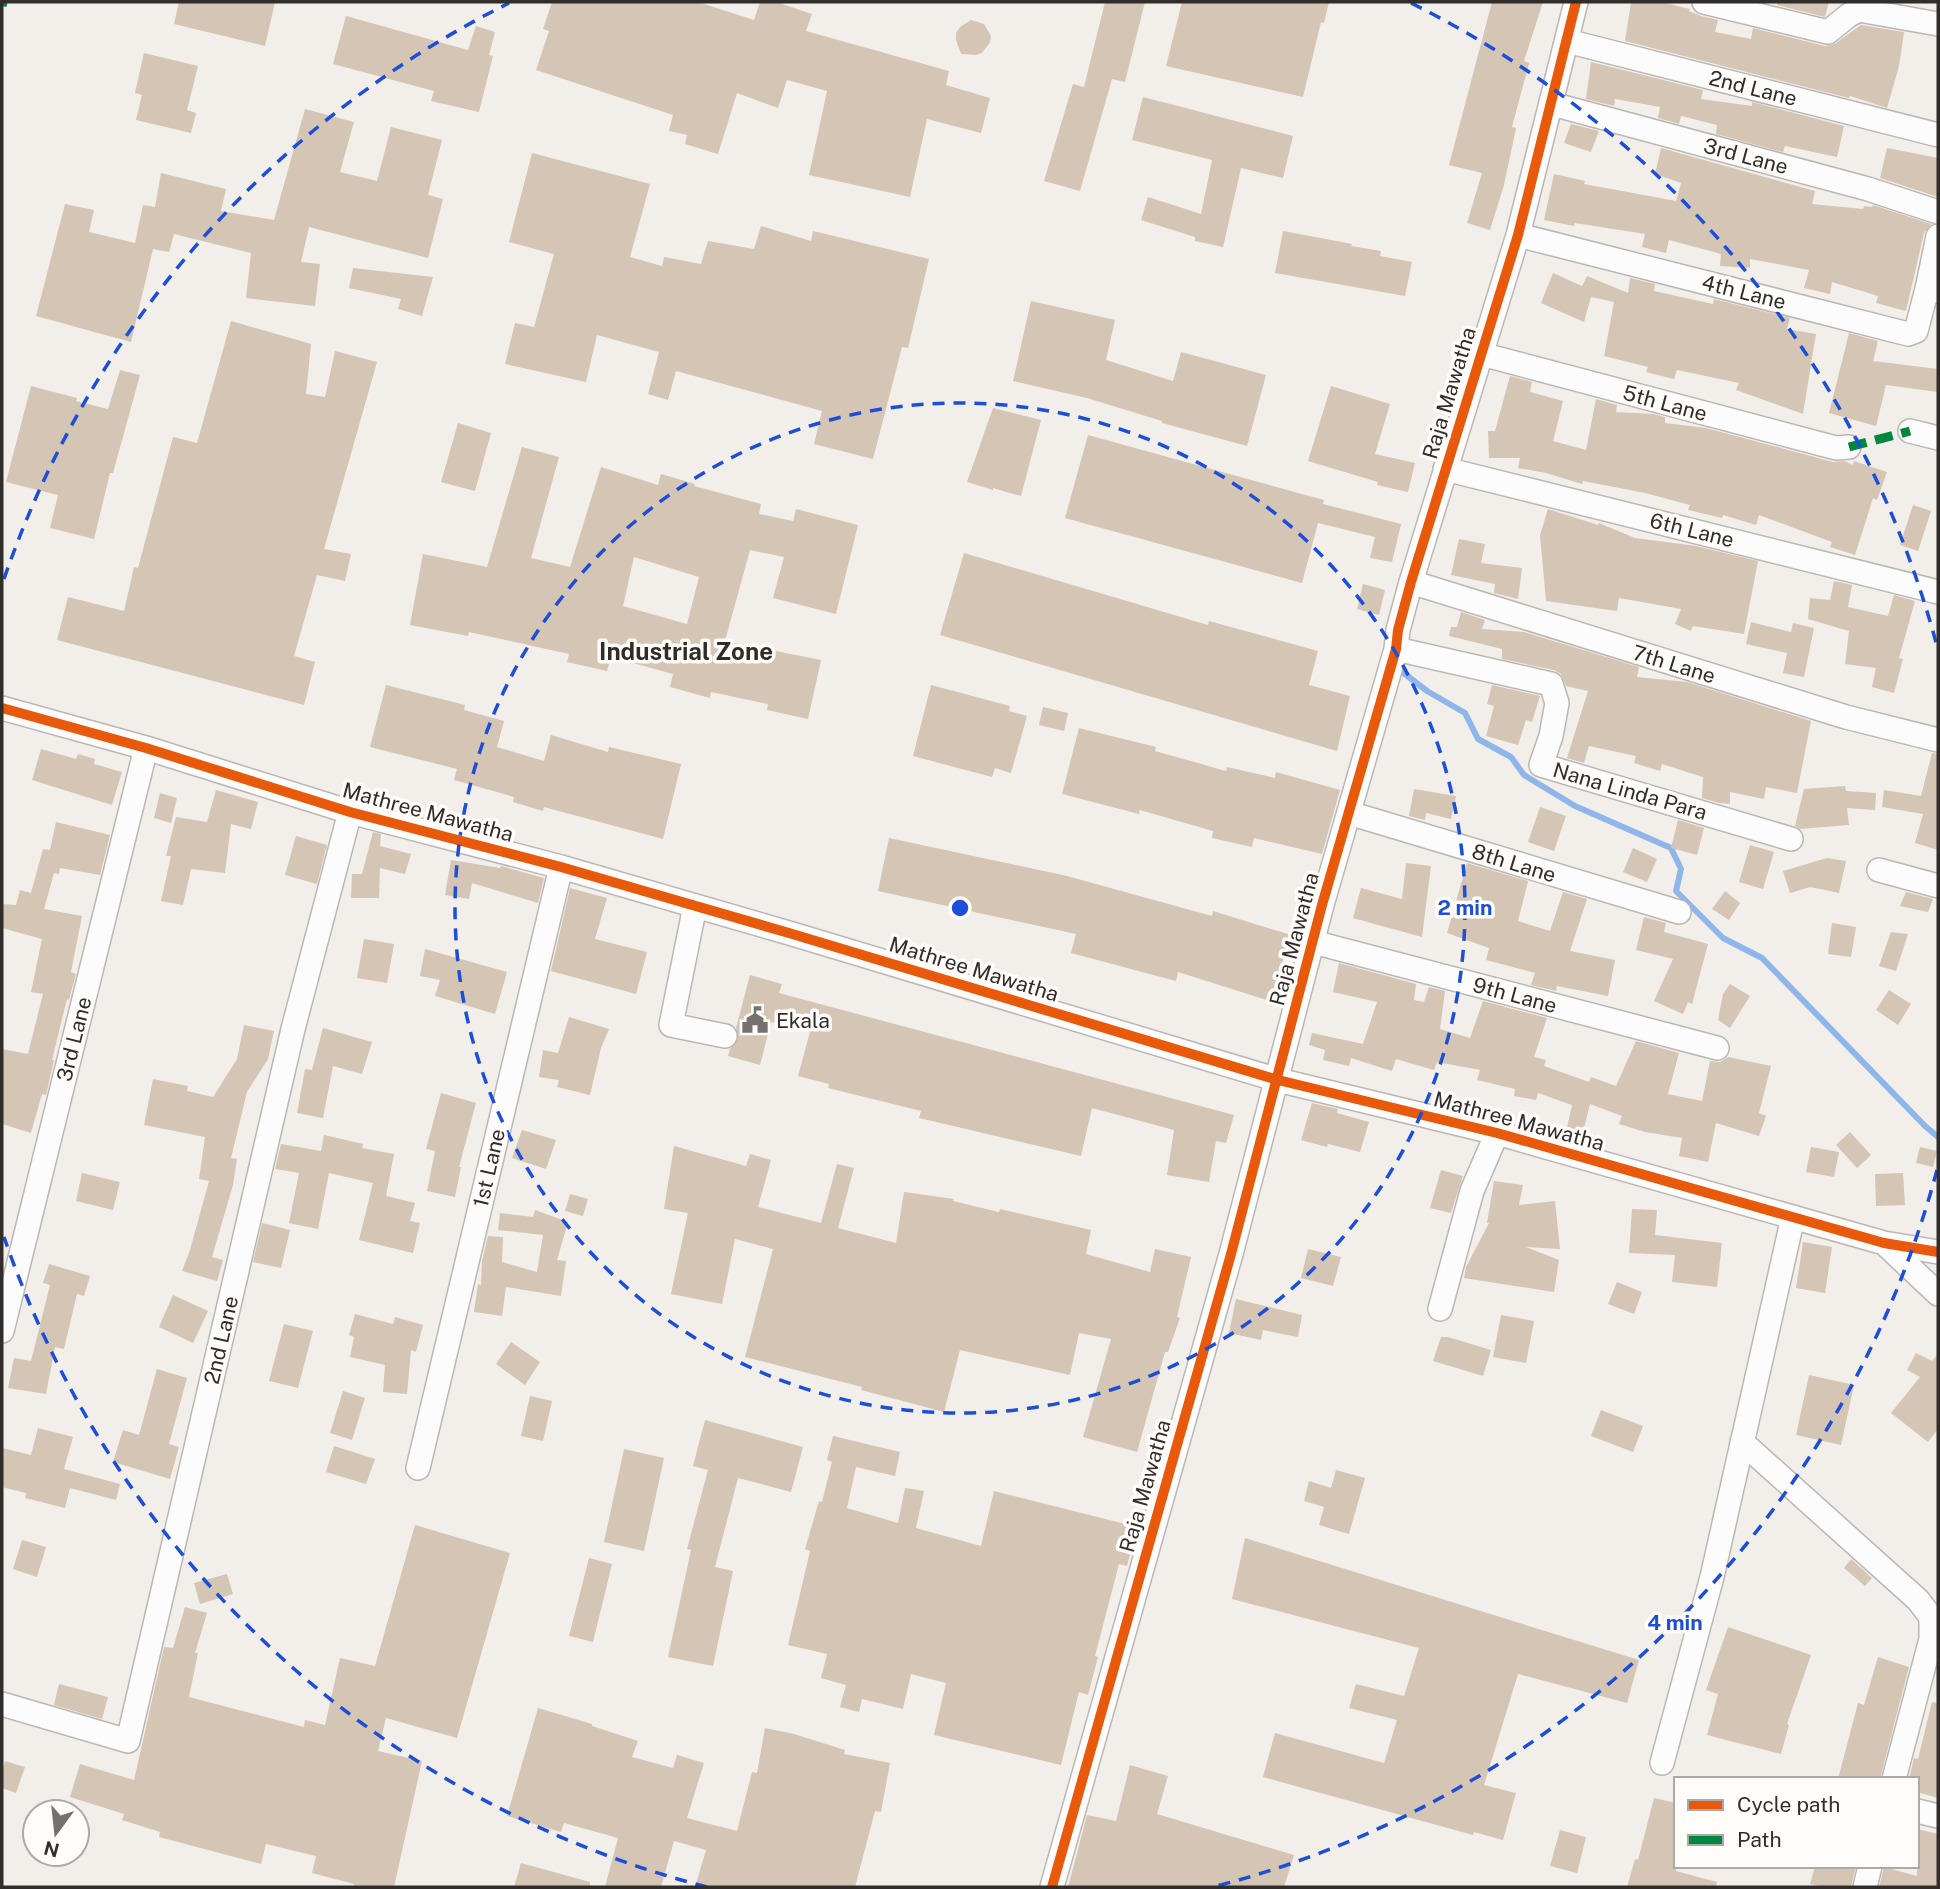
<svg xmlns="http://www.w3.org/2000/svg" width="1940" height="1889" font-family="'Public Sans',sans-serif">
<rect width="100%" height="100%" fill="#f2eeea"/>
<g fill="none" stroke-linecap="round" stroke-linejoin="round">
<path stroke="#8fb6eb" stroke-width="6" d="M1401 671 1427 691 1465 713 1478 739 1511 757 1524 775 1575 806 1671 848 1681 869 1676 891 1723 938 1762 958 1925 1126 1938 1137"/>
</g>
<path fill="#d5c5b5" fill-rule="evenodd" d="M179 2H275L265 46 174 24Z
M552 2H698L754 20 760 2H776L812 14 806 31 949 71 946 85 990 98 981 133 927 119 910 197 809 175 827 91 787 80 778 108 737 93 718 154 685 144 687 135 669 131 673 115 536 70 549 31 543 29Z
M1105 2H1145L1125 82 1112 79 1080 191 1044 181 1073 84 1084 87Z
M1182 2H1329L1324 23 1321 22 1303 97 1166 66Z
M1492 2H1543L1524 61 1529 63 1512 127 1516 128 1504 185 1490 230 1467 223 1482 173 1449 165Z
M1631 2H1661L1690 9 1689 11 1701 16 1718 20 1715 32 1751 39 1753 28 1825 46 1836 43 1861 25 1904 32 1899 66 1887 108 1850 96 1849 98 1625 41Z
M1777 2H1829L1825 17 1777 5Z
M346 16 468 50 476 26 495 32 489 55 493 56 479 112 431 101 434 91 333 64Z
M971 20 984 24 991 36 990 42 982 53 976 55 961 54 956 40V33L960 27Z
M144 53 198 66 187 110 196 113 191 133 136 120 142 95 135 93Z
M1591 62 1703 90 1701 99 1752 106V102L1844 126 1837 157 1785 146 1783 152 1716 134 1717 125 1681 116 1679 124 1658 118 1660 107 1615 99 1614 106 1586 99Z
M1143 97 1293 136 1283 178 1241 168 1223 247 1195 241V237L1141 220 1148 197 1201 214 1212 160 1132 140Z
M305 109 354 122 340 172 377 181 391 127 442 140 428 195 443 199 428 258 309 227 301 262 320 264 315 306 246 298 251 253 174 234 169 252 153 249 131 342 36 316 65 204 94 210 89 232 135 243 143 205 155 207 161 173 226 189 221 211 274 220Z
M1571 124 1599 131 1591 152 1564 143Z
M1661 148 1815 191 1812 204 1863 209 1864 206 1872 207 1873 205 1931 224 1924 233 1906 311 1876 303 1878 296 1832 282 1830 294 1804 288 1809 270 1750 259V268L1720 266 1721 254 1669 240 1666 253 1642 247 1645 234 1575 223 1574 226 1544 220 1554 174 1585 181 1584 184 1676 201 1681 183 1655 174Z
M1887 148 1938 158V197L1880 178Z
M532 153 650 184 630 257 662 266 664 257 701 264 708 241 754 249 761 226 811 241 813 231 929 259 908 348 902 347 873 459 814 444 822 411 676 371 668 400 648 394 659 352 597 335 586 382 505 364 515 323 534 327 554 254 509 242Z
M1283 231 1352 244 1351 246 1381 251 1380 256 1412 262 1405 296 1275 273Z
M353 268 433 277 422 316 398 309 401 299 349 288Z
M1553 273 1582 286 1587 276 1628 293 1630 278 1655 284 1654 291 1713 304 1714 299 1790 318 1787 329 1816 334 1803 414 1736 390 1739 383 1677 370 1674 379 1646 372 1648 367 1604 356 1614 302 1591 297 1584 322 1541 303Z
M1031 301 1115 320 1106 360 1173 381 1181 352 1266 375 1247 446 1162 423V421L1087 398 1013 381Z
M231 321 311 344 306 394 325 397 335 351 377 362 324 549 351 554 345 581 317 575 294 656 315 662 304 705 57 640 68 597 124 611 134 567 138 568 173 437 197 443Z
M1849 333 1878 341 1873 361 1938 369V392L1886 385 1876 426 1829 413Z
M120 370 140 375 113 473H110L94 539 50 528 58 495 6 482 31 386 77 398 76 401 108 409Z
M1510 376 1532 382 1530 392 1563 401 1553 441 1586 450 1596 399 1617 405 1616 412 1653 414 1665 417V423L1706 428 1833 462 1844 461 1853 465 1854 461 1887 472 1877 500 1873 498 1855 555 1830 547 1832 542 1759 515 1756 525 1723 515 1722 518 1688 510 1690 505 1645 493 1583 481 1582 484 1546 473 1518 468 1520 458H1489L1488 431H1495Z
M1331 386 1390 404 1375 454 1415 463 1408 492 1377 485 1378 482 1308 461Z
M993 408 1041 420 1021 496 993 488V490L967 482Z
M458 423 491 433 475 491 441 482Z
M1088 435 1324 500 1323 504 1401 524 1392 562 1370 558 1375 537 1318 523 1302 583 1065 518Z
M522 447 559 457 531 558 570 567 601 467 658 485 661 474 695 484 694 486 761 504 759 514 793 521 796 509 858 525 836 614 773 598 784 557 750 550 725 641 821 660 808 719 767 710 768 704 711 692 710 698 670 687 673 674 611 657 607 671 567 662 569 654 469 632 468 636 410 625 423 554 487 567ZM634 557 699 577 687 624 623 606Z
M1913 505 1931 511 1918 551 1900 545Z
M1548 509 1598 525 1599 523 1635 538 1696 546 1758 561 1744 634 1693 626 1691 631 1675 624 1681 609 1619 598 1617 611 1546 601 1540 535Z
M1459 539 1485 544 1481 563 1522 568 1518 599 1494 593 1495 584 1451 575Z
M964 553 1208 625 1209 621 1318 651 1309 685 1350 696 1337 751 940 635Z
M1834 581 1852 585 1848 607 1888 616 1894 595 1915 601 1899 658 1903 659 1894 693 1872 687 1876 668 1845 664 1849 631 1808 619 1810 598 1830 600Z
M1363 584 1385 590 1379 615 1357 609Z
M1461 612 1485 620 1482 629 1524 632 1639 667 1637 677 1687 682 1811 721 1797 793 1766 787 1764 799 1730 792V804L1719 803 1702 798 1703 777 1662 764 1660 771 1634 763 1636 756 1589 746 1584 763 1567 758 1588 691 1566 686 1561 674 1554 670 1502 659V649L1449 636 1451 627H1457Z
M1751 622 1791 632 1793 623 1814 628 1804 677 1783 673 1787 653 1746 644Z
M386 685 465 705 464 710 504 721 497 747 544 761 551 735 608 752 609 747 681 764 663 839 544 807 543 811 513 802 514 797 454 780 457 769 370 747Z
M931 685 1010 706 1009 711 1027 716 1011 773 995 768 992 777 913 756Z
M1492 685 1540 696 1532 722 1526 720 1518 745 1486 736 1494 706 1487 704Z
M1043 707 1068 713 1064 731 1039 725Z
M1079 728 1156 747 1155 751 1226 771 1227 767 1275 778 1276 772 1340 790 1322 854 1254 838 1252 847 1212 838 1213 831 1140 810 1139 814 1062 794Z
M41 749 76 759 78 754 95 759 94 764 122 772 112 805 32 780Z
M1932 753 1938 754V850L1915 843 1923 814 1882 807 1884 790 1921 796Z
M1845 786 1846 791 1876 793 1875 810 1847 808 1849 825 1800 829 1795 826 1804 789Z
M1414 789 1456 796 1451 819 1426 813 1425 820 1409 816Z
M216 790 258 802 251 829 231 824 225 873 191 869 183 905 161 901 171 856H166L176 817 207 822Z
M160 793 177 798 171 823 154 818Z
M1540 807 1566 816 1554 851 1528 842Z
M1678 820 1704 828 1697 855 1671 848Z
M56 822 110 835 100 875 60 868 59 874 54 873 44 909 82 916 71 972 76 974 69 1000 67 999 52 1060H54L46 1095 42 1094 31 1133 2 1124V1049L28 1054 43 994 31 992 42 939 2 928V904L16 905 20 890 31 893 43 849 50 850Z
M373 832 381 834 380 846 411 854 405 874 380 868 379 898H351L352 874H362Z
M296 836 327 845 317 884 285 875Z
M889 838 1067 876 1212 916 1213 911 1291 935 1270 1001 1178 972 1176 981 1071 953 1076 934 878 891Z
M1750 845 1774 852 1763 889 1739 882Z
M1633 848 1657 859 1647 882 1623 872Z
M1827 858 1846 861 1839 893 1810 887 1790 893 1783 871Z
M451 860 500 868 501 866 544 878 538 903 472 883 469 899 445 895Z
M1406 863 1431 866 1422 937 1353 918 1361 888 1402 899Z
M1467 863 1528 881 1518 921 1550 931 1563 892 1587 899 1570 951 1615 960 1608 996 1557 986 1556 991 1531 985 1535 973 1486 960 1489 948 1447 933Z
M570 888 607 898 595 939 647 952 636 994 551 971Z
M1725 891 1740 903 1729 920 1712 909Z
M1906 892 1933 899 1928 912 1900 906Z
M1644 917 1666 923 1664 932 1708 944 1692 1004 1688 1002 1683 1014 1654 1001 1673 959 1636 950Z
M1832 923 1856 927 1851 957 1828 954Z
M1891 932 1908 934 1896 971 1879 966Z
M364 939 394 944 387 983 357 978Z
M425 949 507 972 495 1014 435 996 440 980 420 976Z
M1339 963 1416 984 1414 1000 1424 1002 1429 987 1445 991 1440 1029 1470 1038 1483 1001 1547 1018 1534 1057 1546 1060 1544 1066 1589 1082 1591 1077 1616 1086 1636 1041 1679 1053 1668 1094 1702 1101 1710 1061 1720 1062 1728 1057 1771 1066 1759 1113 1766 1116 1759 1136 1716 1123 1708 1162 1679 1156 1682 1138 1645 1132 1619 1124 1622 1116 1590 1104 1582 1136 1566 1132 1572 1105 1538 1093 1536 1100 1514 1096 1515 1089 1477 1080 1480 1070 1437 1062 1434 1070 1396 1059 1392 1071 1351 1058 1349 1066 1323 1060 1325 1050 1309 1045 1312 1033 1363 1044 1377 1002 1333 992Z
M750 975 782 984 779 993 1234 1115 1226 1143 1216 1141 1209 1182 1167 1175 1174 1130 1092 1108 1081 1156 919 1118 921 1111 828 1088 829 1084 798 1076 810 1032 771 1022 760 1065 728 1056 730 1049 738 1039 736 1028Z
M1730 984 1750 996 1730 1028 1718 1020 1723 994Z
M1889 990 1911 1004 1898 1025 1876 1010Z
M569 1017 609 1029 601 1048 590 1095 557 1087 559 1080 539 1077 543 1050 558 1053Z
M244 1025 274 1031 268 1059 247 1092 231 1158 237 1159 233 1185 212 1257 223 1260 217 1281 182 1271 190 1250 209 1181 199 1179 205 1137 144 1125 153 1079 188 1086 187 1091 213 1097 237 1059Z
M323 1028 372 1042 362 1074 333 1066 323 1118 297 1113 305 1069 312 1070Z
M441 1093 476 1103 459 1167H461L455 1197 427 1191 435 1151 426 1149Z
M1312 1103 1338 1109 1337 1113 1369 1122 1360 1152 1328 1144 1327 1147 1301 1140Z
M522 1130 556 1140 546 1169 512 1158Z
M1850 1132 1871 1155 1857 1168 1836 1145Z
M324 1135 363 1144 362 1148 394 1154 386 1196 415 1203 410 1221 420 1223 413 1253 359 1240 373 1183 329 1173 318 1229 289 1223 299 1173 275 1169 281 1144 321 1151Z
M674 1146 746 1166 750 1154 771 1160 758 1207 821 1223 837 1164 854 1168 838 1228 896 1243 904 1192 954 1199 953 1201 999 1212 1000 1209 1091 1230 1086 1254 1150 1272 1155 1249 1191 1257 1177 1317 1180 1318 1168 1352H1165L1137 1452 1083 1437 1111 1339 1079 1333 1070 1375 960 1350 944 1412 861 1390 862 1387 745 1357 773 1249 735 1239 722 1304 671 1294 688 1213 664 1209Z
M1811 1147 1839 1152 1834 1177 1806 1172Z
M1920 1147 1937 1151 1933 1167 1916 1163Z
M1441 1170 1463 1176 1451 1213 1430 1208Z
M82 1173 120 1182 113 1210 76 1201Z
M1903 1173 1905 1205 1876 1206 1875 1174Z
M1494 1181 1523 1185 1519 1205 1555 1201 1560 1249 1526 1247 1559 1260 1554 1292 1464 1278 1466 1267 1489 1223H1487Z
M570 1194 588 1199 583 1216 565 1211Z
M1632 1209 1657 1210 1655 1235 1722 1243 1717 1287 1672 1282 1675 1255 1629 1253Z
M535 1210 568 1222 557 1260 566 1261 561 1296 506 1287 502 1316 474 1312 478 1284 481 1285 482 1261 488 1236 503 1237 502 1262 537 1272 543 1235 498 1230 500 1213 533 1217Z
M262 1223 290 1230 281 1268 253 1262Z
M1803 1242 1832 1247 1825 1293 1796 1288Z
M1308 1249 1341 1257 1333 1286 1301 1278Z
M49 1264 90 1276 84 1296 77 1294 64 1349 55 1347 46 1394 8 1388 14 1358 31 1361 50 1285 43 1283Z
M1617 1282 1642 1292 1634 1314 1608 1304Z
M173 1295 208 1311 193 1343 159 1327Z
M1236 1299 1302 1315 1298 1337 1263 1330 1261 1340 1229 1333Z
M355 1314 393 1324 395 1317 423 1325 416 1352 411 1350 407 1394 383 1392 385 1365 350 1357 354 1337 349 1335Z
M1501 1315 1534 1321 1526 1363 1493 1357Z
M284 1324 313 1331 298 1388 269 1381Z
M1441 1337H1448L1491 1350 1483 1376 1433 1361Z
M511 1342 540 1362 525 1385 496 1364Z
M1916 1353 1932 1361 1938 1354V1429L1928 1442 1891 1413 1920 1377 1907 1370Z
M157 1369 187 1378 169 1444 179 1447 170 1479 113 1462 123 1430 139 1435Z
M1809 1375 1854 1385 1841 1445 1796 1435Z
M343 1391 365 1398 352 1440 330 1433Z
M530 1396 552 1401 543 1441 521 1436Z
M1601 1410 1643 1426 1633 1452 1591 1436Z
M705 1420 803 1447 791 1492 738 1478 715 1567 733 1571 713 1666 668 1657 691 1550 687 1549 708 1470 693 1466Z
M38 1428 73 1437 64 1469 120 1484 116 1500 70 1488 65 1508 25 1498 26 1493 2 1487V1448L31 1455Z
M833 1436 900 1452 895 1476 856 1467 847 1508 898 1523 905 1488 924 1491 916 1528 981 1546 994 1491 1137 1527 1127 1566 1119 1564 1095 1656 1098 1657 1088 1695 1079 1692 1061 1765 934 1735 946 1683 911 1674 903 1709 862 1699 859 1712 840 1707 846 1685 821 1678 827 1654 788 1645 810 1551 805 1549 819 1501 822 1502 832 1462 827 1460Z
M334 1446 375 1459 366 1484 326 1472Z
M624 1449 664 1458 644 1551 604 1542Z
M1336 1470 1365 1478 1349 1534 1319 1525 1324 1507 1304 1501 1309 1481 1331 1488Z
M415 1525 510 1553 457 1738 386 1718 378 1751 422 1761 394 1887H353L354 1884 312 1873 316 1856 266 1844 261 1864 159 1837 160 1832 122 1820 124 1814 70 1797 80 1764 134 1780 164 1647 173 1648 185 1607 207 1613 195 1653H198L189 1697 304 1727 305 1720 325 1725 340 1658 375 1666Z
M1245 1538 1639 1660 1627 1703 1518 1674 1484 1785 1516 1793 1503 1840 1474 1832 1473 1835 1263 1777 1275 1733 1384 1763 1397 1720 1349 1708 1356 1684 1404 1696 1419 1648 1232 1599Z
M22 1540 46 1547 37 1577 13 1569Z
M589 1558 612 1564 593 1642 569 1636Z
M1851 1559 1872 1578 1865 1586 1844 1568Z
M227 1574 233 1594 200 1604 194 1583Z
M1728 1627 1811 1655 1787 1724 1789 1725 1781 1754 1707 1735 1718 1694 1706 1690Z
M1878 1657 1909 1667 1880 1779H1838L1858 1703 1864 1705Z
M59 1684 108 1697 102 1719 54 1705Z
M1932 1702 1938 1703V1798L1917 1792V1779H1909L1914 1758 1918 1759Z
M538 1708 592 1724V1726L638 1741 632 1757 673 1768 677 1755 704 1763 687 1818 737 1831 752 1772 757 1773 765 1728 794 1734 845 1750 844 1754 890 1763 881 1812 875 1811 855 1887H695L706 1850 674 1841 661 1887H605L618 1838 564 1823 561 1832 507 1816Z
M5 1761 25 1767 16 1793 2 1788V1771Z
M1130 1765 1168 1776 1157 1814 1294 1855 1284 1887H1068L1087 1815 1116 1821Z
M1654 1798 1676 1803V1871L1717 1882 1716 1887H1627L1635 1859 1638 1860Z
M1917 1829 1938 1834V1887H1879L1884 1867 1917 1876Z
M1560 1830 1586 1837 1577 1873 1550 1866Z
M521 1863 590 1882V1887H514Z
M1815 1866H1856L1851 1887H1824L1810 1884Z"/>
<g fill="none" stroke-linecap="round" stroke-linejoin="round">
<defs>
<path id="minor" d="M1704 2 1828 32 1849 15 1859 10 1938 24
M1567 41 1938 135
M1552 104 1868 189 1938 212
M1518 235 1908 334 1916 331 1927 289 1938 291
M1927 289 1938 236
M1481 354 1836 448 1849 447
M1910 431 1938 438
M1445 469 1938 592
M1411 582 1846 717 1938 740
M1396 649 1551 684 1557 703 1551 736 1541 765 1791 839
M2 708 146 748 350 812 561 867 789 933 1278 1080 1497 1133 1884 1243 1938 1252
M1349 813 1679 912
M1879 870 1938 886
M695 906 671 1025 725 1036
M1313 942 1717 1048
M1884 1243 1938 1294
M1440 1309 1472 1191 1497 1133
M2 1331 146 748
M1742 1442 1918 1600 1931 1617V1639L1894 1779
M418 1468 561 867
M2 1704 128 1741 293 1029 350 812
M1662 1763 1712 1577 1793 1217
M1917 1811 1938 1816
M1052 1887 1231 1254 1322 905 1396 649 1398 630 1411 582 1518 235 1576 2
M1865 1887 1870 1866"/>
</defs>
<use href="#minor" stroke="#bab7b4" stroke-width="26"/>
<use href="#minor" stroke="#fdfcfc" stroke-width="23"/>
<path stroke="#00873e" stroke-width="9" stroke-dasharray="18 9" stroke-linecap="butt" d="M2 6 3 2
M1849 447 1910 431"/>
<defs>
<path id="cycleway" d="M2 708 146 748 350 812 561 867 789 933 1278 1080 1497 1133 1884 1243 1938 1252
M1052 1887 1231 1254 1322 905 1396 649 1398 630 1411 582 1518 235 1576 2"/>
</defs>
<use href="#cycleway" stroke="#fffcf9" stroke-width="15"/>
<use href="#cycleway" stroke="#e8590c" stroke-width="10"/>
</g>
<g fill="none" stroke="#1d4ed8" stroke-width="3.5" stroke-dasharray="12 9">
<circle cx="960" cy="908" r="505"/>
<path d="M1937 1170A1011 1011 0 0 1 1213 1887M707 1887A1011 1011 0 0 1 4 1237M4 579A1011 1011 0 0 1 509 3M1411 3A1011 1011 0 0 1 1937 646"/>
</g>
<defs>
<symbol id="civic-bare" viewBox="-9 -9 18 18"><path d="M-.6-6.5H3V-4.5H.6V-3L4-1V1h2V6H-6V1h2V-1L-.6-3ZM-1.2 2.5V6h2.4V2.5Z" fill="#74716e" stroke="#fffcf9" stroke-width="2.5" paint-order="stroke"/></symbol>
</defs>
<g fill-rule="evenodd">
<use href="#civic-bare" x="736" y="1001" width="38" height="38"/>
</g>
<g text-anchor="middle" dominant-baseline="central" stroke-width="7" stroke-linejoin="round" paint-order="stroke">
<g font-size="21" fill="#302d2b" stroke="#fffcf9">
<text transform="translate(1753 88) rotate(14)">2nd Lane</text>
<text transform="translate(1746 156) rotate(15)">3rd Lane</text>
<text transform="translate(1744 292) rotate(14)">4th Lane</text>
<text transform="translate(1449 393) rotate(-73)">Raja Mawatha</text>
<text transform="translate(1665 403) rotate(15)">5th Lane</text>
<text transform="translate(1692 530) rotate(14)">6th Lane</text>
<text transform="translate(1674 664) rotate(17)">7th Lane</text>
<text transform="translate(1630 791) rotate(16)">Nana Linda Para</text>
<text transform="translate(428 812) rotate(15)">Mathree Mawatha</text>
<text transform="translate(1514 863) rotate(17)">8th Lane</text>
<text transform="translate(1294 939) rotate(-75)">Raja Mawatha</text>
<text transform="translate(974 969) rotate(17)">Mathree Mawatha</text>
<text transform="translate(1515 995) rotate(15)">9th Lane</text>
<text transform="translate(74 1039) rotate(-76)">3rd Lane</text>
<text transform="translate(1519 1121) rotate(15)">Mathree Mawatha</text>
<text transform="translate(489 1168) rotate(-77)">1st Lane</text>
<text transform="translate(221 1340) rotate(-77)">2nd Lane</text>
<text transform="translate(1145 1486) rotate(-74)">Raja Mawatha</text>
</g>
<g font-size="21" fill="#302d2b" stroke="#fffcf9" text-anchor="start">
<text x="776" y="1020">Ekala</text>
</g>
<g font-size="24" font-weight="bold" fill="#312c27" stroke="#fffcf9">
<text x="686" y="651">Industrial Zone</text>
</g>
</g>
<circle cx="960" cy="908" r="10" fill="#1d4ed8" stroke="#fffcf9" stroke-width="3.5"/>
<g font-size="21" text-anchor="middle" font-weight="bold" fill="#1d4ed8" stroke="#fffcf9" stroke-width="7" stroke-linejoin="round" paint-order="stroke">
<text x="1465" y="915">2 min</text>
<text x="1675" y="1630">4 min</text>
</g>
<rect width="1940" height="1889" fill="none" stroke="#302d2b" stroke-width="7"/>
<rect x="1674" y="1777" width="245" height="91" fill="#fffcf9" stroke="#aca9a7" stroke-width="2"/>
<rect x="1688" y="1800" width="35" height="10" fill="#e8590c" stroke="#aca9a7" stroke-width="2"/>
<text x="1737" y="1812" font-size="21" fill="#302d2b">Cycle path</text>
<rect x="1688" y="1835" width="35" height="10" fill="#00873e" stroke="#aca9a7" stroke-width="2"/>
<text x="1737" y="1847" font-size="21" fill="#302d2b">Path</text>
<g transform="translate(56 1833) rotate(195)"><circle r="33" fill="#fffcf9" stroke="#aca9a7" stroke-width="2"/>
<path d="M0-5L12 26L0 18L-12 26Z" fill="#74716e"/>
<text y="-10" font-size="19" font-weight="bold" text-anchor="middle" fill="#302d2b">N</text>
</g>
</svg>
